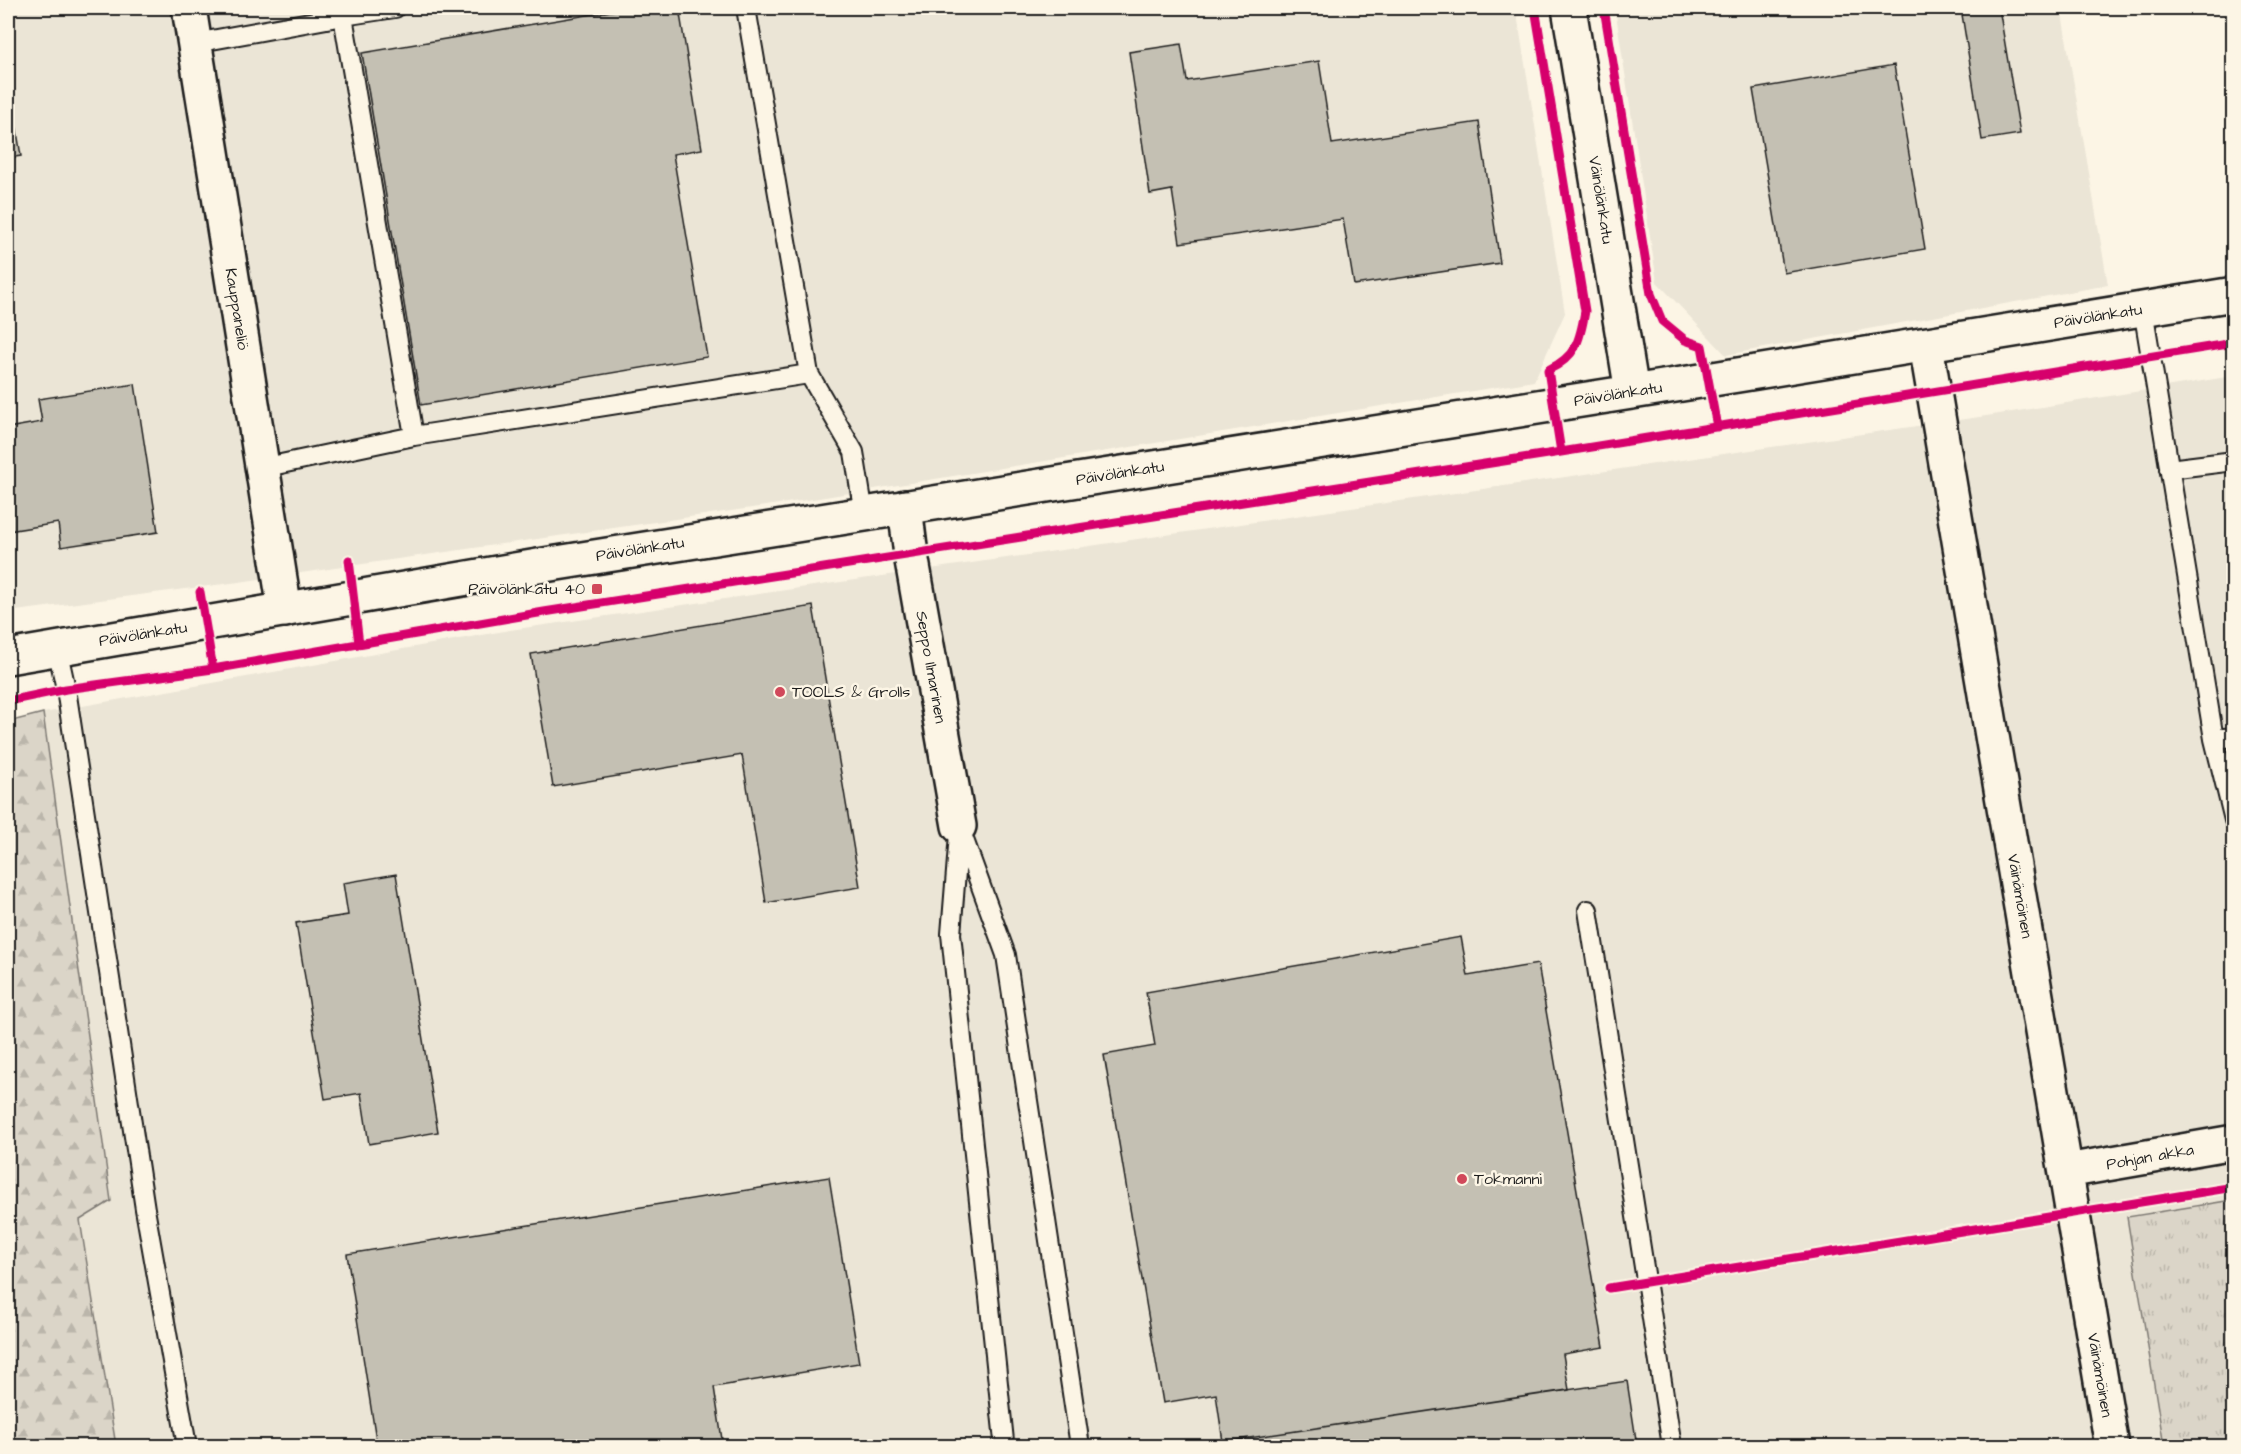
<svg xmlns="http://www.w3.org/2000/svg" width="2241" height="1454" font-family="'Architects Daughter',sans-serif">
<defs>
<pattern id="grass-tufts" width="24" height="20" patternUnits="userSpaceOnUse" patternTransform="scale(1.5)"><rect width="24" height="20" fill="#dbd5c8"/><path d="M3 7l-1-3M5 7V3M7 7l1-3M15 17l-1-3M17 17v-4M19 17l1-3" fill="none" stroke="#bbb6ab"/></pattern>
<pattern id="forest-firs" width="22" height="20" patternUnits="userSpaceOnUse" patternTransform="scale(1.5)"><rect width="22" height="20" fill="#dbd5c8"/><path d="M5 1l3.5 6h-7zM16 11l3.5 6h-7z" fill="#bbb6ab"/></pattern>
</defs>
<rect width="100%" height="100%" fill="#fcf5e5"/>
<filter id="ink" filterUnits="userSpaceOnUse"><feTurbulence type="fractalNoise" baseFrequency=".0167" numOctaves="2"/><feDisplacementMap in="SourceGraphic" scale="12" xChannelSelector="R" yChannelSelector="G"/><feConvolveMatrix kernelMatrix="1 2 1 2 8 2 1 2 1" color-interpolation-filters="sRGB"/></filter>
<g filter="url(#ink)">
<path fill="#ebe5d6" d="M8 8H1516L1565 313 1534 381 807 500 239 582 8 612Z
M1615 8H2061L2108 285 1726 355 1657 282Z
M2233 376V1200L2128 1217 2164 1446H116L80 1220 111 1201 43 713 510 630 1993 415Z"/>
<path fill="url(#grass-tufts)" stroke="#7c7872" stroke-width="1.5" d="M2233 1200V1446H2164L2127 1217Z"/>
<path fill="url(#forest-firs)" stroke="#7c7872" stroke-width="1.5" d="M43 713 111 1201 80 1220 116 1446H8V722Z"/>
<path fill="#c4c0b3" stroke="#1c1c1c" stroke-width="1.5" d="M629 8H679L702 149 673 154 707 357 421 405 362 53Z
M1961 8H1999L2020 134 1982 140Z
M1181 44 1187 81 1319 61 1332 144 1479 122 1500 263 1354 285 1343 219 1180 243 1172 190 1150 194 1129 52Z
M1894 65 1925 249 1784 273 1753 89Z
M8 76 21 156 8 158Z
M135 384 158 532 61 547 58 523 8 531V428L42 422 38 399Z
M813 606 860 887 766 903 742 755 553 787 531 654Z
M396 874 438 1132 369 1144 361 1093 325 1099 296 923 348 915 343 883Z
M1461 937 1468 976 1538 964 1604 1347 1563 1354 1569 1390 1223 1442 1216 1394 1163 1403 1104 1055 1155 1046 1146 992Z
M829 1177 859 1363 714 1387 723 1446H377L347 1254Z
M1627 1381 1637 1446H1224L1223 1442Z"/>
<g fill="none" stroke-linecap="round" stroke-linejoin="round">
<defs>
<path id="service" d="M746 8 809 374
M343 16 395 8
M195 43 343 16 414 436
M2143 309 2214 739 2234 820
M262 468 414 436 809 374 854 452 864 514
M2169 469 2234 461
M57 648 66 689 145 1209 187 1446
M2214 739 2234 737
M959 826 1006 955 1080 1446
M959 834 951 934 1004 1441
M1588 910 1672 1446"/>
<path id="minor" d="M189 8 285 610
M1926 345 2112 1446
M905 507 911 555 959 826
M2066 1171 2234 1142"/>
<path id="tertiary" d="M1569 8 1632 392
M8 657 538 566 1707 380 2234 294"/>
</defs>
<use href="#service" stroke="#1c1c1c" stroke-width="22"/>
<use href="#minor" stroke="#1c1c1c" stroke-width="38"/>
<use href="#tertiary" stroke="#1c1c1c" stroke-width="38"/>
<use href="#service" stroke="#fcf5e5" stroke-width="18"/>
<use href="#minor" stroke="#fcf5e5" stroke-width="33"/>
<use href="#tertiary" stroke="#fcf5e5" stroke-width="33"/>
<defs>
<path id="cycleway" d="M1535 8 1585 311C1580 341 1576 357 1548 370L1561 452
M1604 8 1651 294 1662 321 1685 340 1702 346 1717 427
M349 560 359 644
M200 592 213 669
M8 701 66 689 213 669 544 612 1561 452 2234 343
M1609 1288 2234 1187"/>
</defs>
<use href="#cycleway" stroke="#fcf5e5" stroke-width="13"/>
<use href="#cycleway" stroke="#d6006c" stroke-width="9"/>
</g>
</g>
<g fill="#d1495b" stroke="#fcf5e5" stroke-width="2">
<rect x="591" y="583" width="12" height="12" rx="3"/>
<circle cx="780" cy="692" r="6"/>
<circle cx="1462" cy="1179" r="6"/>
</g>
<g text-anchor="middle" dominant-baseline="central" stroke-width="5" stroke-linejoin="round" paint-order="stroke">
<g font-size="16" fill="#1c1c1c" stroke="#fcf5e5">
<text transform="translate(1601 200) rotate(81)">Väinölänkatu</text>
<text transform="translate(237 309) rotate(81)">Kauppaneliö</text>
<text transform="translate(2098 316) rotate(-9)">Päivölänkatu</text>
<text transform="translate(1618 394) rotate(-9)">Päivölänkatu</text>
<text transform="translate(1120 473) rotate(-9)">Päivölänkatu</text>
<text transform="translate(640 549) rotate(-9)">Päivölänkatu</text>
<text transform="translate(143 634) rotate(-9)">Päivölänkatu</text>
<text transform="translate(931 667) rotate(80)">Seppo Ilmarinen</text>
<text transform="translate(2020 896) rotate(80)">Väinämöinen</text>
<text transform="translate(2150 1157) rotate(-10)">Pohjan akka</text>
<text transform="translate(2100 1375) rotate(80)">Väinämöinen</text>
</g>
<g font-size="16" fill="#1c1c1c" stroke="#fcf5e5" text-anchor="start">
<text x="585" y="589" text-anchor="end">Päivölänkatu 40</text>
<text x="792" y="692">TOOLS &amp; Grolls</text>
<text x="1474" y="1179">Tokmanni</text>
</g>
</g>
<rect width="2241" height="1454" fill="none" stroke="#fcf5e5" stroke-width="30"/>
<rect x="15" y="15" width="2211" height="1424" fill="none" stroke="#1c1c1c" stroke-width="2" filter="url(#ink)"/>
</svg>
